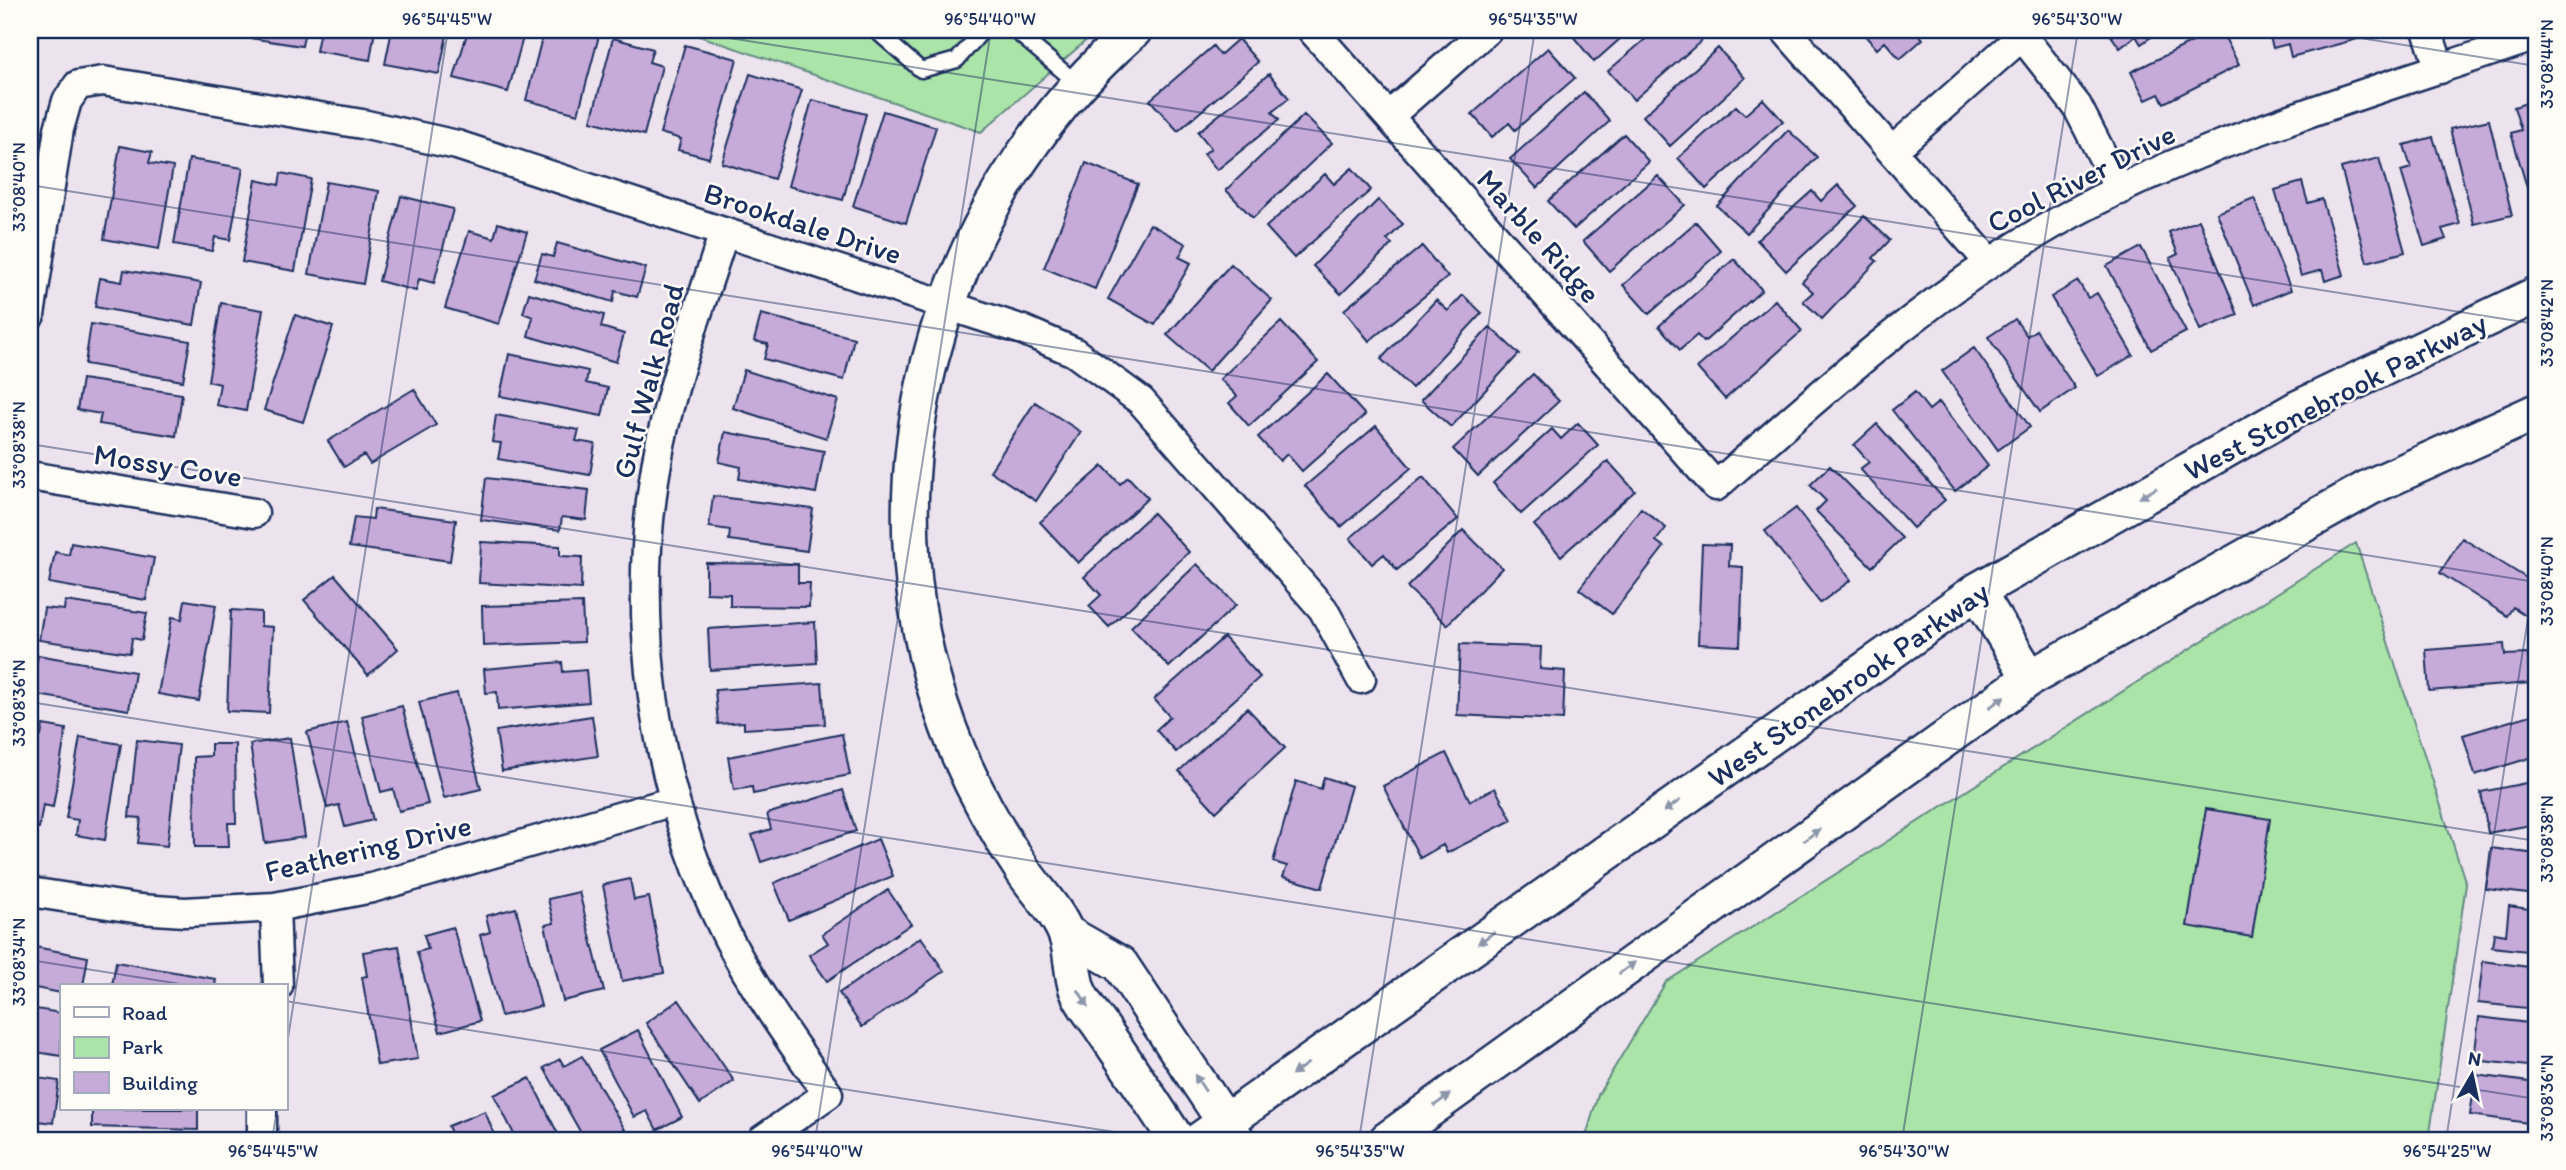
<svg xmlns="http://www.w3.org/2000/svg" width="2566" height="1170" font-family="Itim,sans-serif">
<rect width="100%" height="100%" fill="#ece3ee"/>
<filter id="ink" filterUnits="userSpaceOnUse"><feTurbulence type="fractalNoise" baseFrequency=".0143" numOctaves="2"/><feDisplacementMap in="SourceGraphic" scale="14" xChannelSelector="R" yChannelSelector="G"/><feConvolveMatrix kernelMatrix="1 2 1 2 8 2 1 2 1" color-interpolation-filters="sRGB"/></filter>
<g filter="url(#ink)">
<path fill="#abe4a8" stroke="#638a83" stroke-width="2" d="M682 30H1098L981 132Z
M2356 543 2466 884 2429 1140H1585L1598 1095 1666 982Z"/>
<path fill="#c6aad8" stroke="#1b2f5e" stroke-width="2" d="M195 30H234L233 38Z
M250 30H305L302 46 249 38Z
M320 30H375L370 60 316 51Z
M392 30H448L439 74 385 64Z
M468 30H525L508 92 454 78Z
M544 30 600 32 578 114 526 100Z
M1568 30H1630L1594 62Z
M1656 30H1702L1707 36 1634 100 1608 71Z
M1860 30H1915L1923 39 1900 59 1885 42 1877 49Z
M2107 30H2161L2141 44 2136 36 2120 48Z
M2217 30H2221L2239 65 2164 103 2159 94 2146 100 2131 72Z
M2268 30H2359L2361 38 2291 57 2288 44 2273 48Z
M613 38 653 49 649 62 662 66 644 135 591 121Z
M1238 39 1258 62 1178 131 1150 100 1213 46 1220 55Z
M685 45 737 59 709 158 678 150 681 139 660 133Z
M1548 48 1575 78 1515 130 1509 123 1492 137 1472 114Z
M1718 48 1745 78 1670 146 1643 116Z
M750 74 802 90 774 179 722 163Z
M1269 74 1289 98 1272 112 1279 120 1217 170 1204 154 1211 148 1198 132Z
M1584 92 1610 121 1537 188 1510 159Z
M1763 99 1783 121 1706 189 1678 158 1736 106 1745 115Z
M812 100 866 114 843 200 788 186Z
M2536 100V207L2533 208 2511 133 2521 130 2514 107Z
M883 111 936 127 906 223 853 206Z
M1304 115 1332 143 1253 218 1226 190Z
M2489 120 2512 215 2474 224 2450 129Z
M1788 130 1817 157 1747 233 1717 206Z
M1624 134 1649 162 1574 229 1548 201Z
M2433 137 2460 224 2442 229 2446 239 2424 246 2401 171 2411 168 2404 145Z
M120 146 152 152 149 163 173 167 159 249 104 239Z
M2379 158 2405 252 2367 262 2341 168Z
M189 159 243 168 230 240 215 237 212 251 174 244Z
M1086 163 1138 184 1095 289 1044 268Z
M1352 168 1371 190 1294 258 1266 227 1325 174 1334 184Z
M281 173 311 179 295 271 242 262 256 180 279 185Z
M1658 176 1685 205 1609 271 1583 241Z
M326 182 379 191 363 284 309 274Z
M2302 182 2308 203 2322 199 2344 275 2325 281 2322 270 2301 276 2275 190Z
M1838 185 1857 206 1786 271 1757 240 1812 191 1821 201Z
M401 196 453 209 434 283 419 279 416 291 379 281Z
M2254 198 2291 290 2254 305 2217 213Z
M1378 200 1403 224 1387 240 1392 244 1341 294 1313 266Z
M1864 216 1890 240 1873 258 1877 261 1822 319 1803 301 1813 292 1802 282Z
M2199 220 2238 315 2200 330 2170 258 2178 254 2169 232Z
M1696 222 1721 251 1649 314 1623 285Z
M498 223 527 232 499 324 445 308 469 231 494 238Z
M1150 224 1186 244 1179 257 1191 263 1155 325 1108 299Z
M557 243 646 268 637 297 615 291 613 302 534 279 542 254 553 257Z
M1422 246 1448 277 1369 341 1344 310Z
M2141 247 2186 332 2151 350 2107 266Z
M1734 259 1762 290 1704 342 1697 335 1680 350 1659 326Z
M1231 264 1272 300 1208 371 1167 335Z
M124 270 201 283 194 325 95 307 100 278 122 282Z
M2078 281 2088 298 2097 293 2133 355 2098 376 2051 297Z
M529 293 604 315 601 327 624 334 616 362 528 336 533 317 523 313Z
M1463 295 1482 313 1412 388 1381 359 1436 300 1448 311Z
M1775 300 1802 331 1725 399 1697 368Z
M221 303 263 310 246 411 216 405 220 384 208 381Z
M761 314 854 338 844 380 764 359 768 344 754 341Z
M295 315 333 327 303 422 264 410Z
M2015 319 2027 336 2036 330 2075 388 2040 412 1988 337Z
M1281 322 1318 362 1249 426 1229 403 1237 396 1220 379Z
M91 324 190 341 183 381 85 364Z
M1490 327 1519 354 1451 427 1421 400Z
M1974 348 2030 427 1998 450 1942 371Z
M509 354 588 371 586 383 608 388 602 416 500 396Z
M744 370 838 400 826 438 733 408Z
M1328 374 1365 415 1302 471 1287 454 1280 461 1258 437Z
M1533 374 1559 401 1478 476 1453 449Z
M82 379 182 394 176 436 99 424 101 414 77 410Z
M414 389 436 425 370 464 364 455 344 467 328 441Z
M1915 392 1929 410 1939 402 1988 466 1955 491 1892 410Z
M1035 402 1081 432 1036 501 990 471Z
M496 415 579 430 576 441 595 444 590 475 498 459 501 443 492 442Z
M1578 423 1598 445 1521 514 1493 483 1552 429 1561 439Z
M1877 424 1945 500 1913 528 1860 469 1869 462 1854 445Z
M1376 426 1411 468 1341 527 1305 486Z
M725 432 824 451 816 493 739 479 741 467 719 462Z
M1608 461 1635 491 1561 556 1534 525Z
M1103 466 1120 484 1128 477 1148 498 1078 563 1040 522Z
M1830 466 1902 538 1872 567 1816 511 1826 501 1810 485Z
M1423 477 1458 519 1397 570 1384 554 1372 564 1350 538Z
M486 478 589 490 586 520 562 517 560 530 481 520Z
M713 496 813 509 807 551 729 540 730 530 709 527Z
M1641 508 1666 528 1656 541 1664 547 1612 614 1579 589Z
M1796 508 1851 580 1820 603 1765 531Z
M374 509 456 520 450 561 349 547 354 517 373 519Z
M1153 513 1189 552 1109 627 1089 606 1101 595 1084 577Z
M1463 530 1502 568 1447 625 1407 587Z
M2462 538 2536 584V612L2532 619 2513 607 2507 616 2440 573Z
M481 542 560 546V556L582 557 581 589 479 583Z
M71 543 154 558 146 600 49 583 55 552 69 555Z
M1702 544 1730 545 1729 566 1743 567 1740 646 1698 644Z
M706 563 798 564V583H810L809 607 730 606V594L706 593Z
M1197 564 1236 605 1169 667 1131 627Z
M335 575 398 649 368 675 304 600Z
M185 600 216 605 199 701 158 694 172 617 182 619Z
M65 601 147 613 142 640 132 638 130 653 39 640 44 608 64 610Z
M582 603 584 642 483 646 482 606Z
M231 610 261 612V626L273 627 269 713 227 711Z
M815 622 817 663 710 670 708 629Z
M1224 637 1260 677 1176 752 1156 730 1170 717 1154 699Z
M1460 644 1541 647 1540 669 1565 671 1563 720 1457 715Z
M2504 644 2505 655 2528 654 2530 683 2429 691 2426 650Z
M38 655 135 672 129 710 31 694Z
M562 662 563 672 586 670 589 702 498 710 497 692 486 693 484 669Z
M822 683 825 724 744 729V722L718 724 715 690Z
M457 693 481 789 444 798 419 702Z
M402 706 428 804 399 811 393 789 381 792 362 716Z
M1247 708 1285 748 1216 812 1179 771Z
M2534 714 2536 756 2475 775 2463 735Z
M592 716 598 756 502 771 496 731Z
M347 722 373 820 345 827 339 805 327 808 307 732Z
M43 725 66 729 53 807 43 805 39 828 30 827V734L41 736Z
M842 734 850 775 753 794 752 787 734 790 728 757Z
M80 737 121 744 105 840 76 835 78 820 66 818Z
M290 738 305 837 265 843 250 744Z
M137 740 179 745 167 846 138 843 141 818 129 817Z
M211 744H235L236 823H228L229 847H195L194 757 211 756Z
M1446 753 1470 801 1495 788 1512 820 1447 853 1443 845 1420 858 1383 786Z
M1324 777 1351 786 1322 888 1283 877 1287 866 1273 862 1296 781 1321 789Z
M2536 781V824L2488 833 2481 792Z
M843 790 856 831 761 862 752 835 771 829 767 814Z
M2206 809 2270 819 2252 937 2187 926Z
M878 839 893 876 789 920 774 883Z
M2491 848 2536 854V895L2486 889Z
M630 879 634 900 649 897 664 973 622 981 603 885Z
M888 890 911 924 827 981 809 955 828 943 822 934Z
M579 892 604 991 563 1001 545 925 554 923 548 899Z
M2509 906 2536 910V952L2492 947 2494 933 2506 935Z
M516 908 541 1006 501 1016 480 935 490 932 486 916Z
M453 927 480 1021 440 1032 417 952 428 949 424 935Z
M921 937 944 971 862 1027 839 993Z
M30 946 88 957 83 986H61V993L30 987Z
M399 946 418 1059 377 1065 362 977 367 976 363 952Z
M2483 961 2536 968V1009L2478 1003Z
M116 962 216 979 215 986H112Z
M679 1000 734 1081 700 1104 646 1023Z
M30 1008 61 1013V1056L30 1051Z
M2479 1017 2536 1024V1067L2474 1060Z
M638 1030 682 1117 657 1130 647 1111 634 1117 599 1050Z
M582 1056 631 1140H585L544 1068 560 1059 564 1066Z
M2476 1075 2536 1083V1124L2470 1115Z
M30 1077 59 1081 53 1123 30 1120Z
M530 1078 561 1140H517L494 1095Z
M92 1109H198V1130L92 1127Z
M485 1111 496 1140H454L448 1126Z"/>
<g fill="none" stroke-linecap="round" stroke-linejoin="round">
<defs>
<path id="service" d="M875 30 921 70 957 60 983 30
M1014 30 1078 84"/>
<path id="minor" d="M1312 30 1716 486C1817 397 1916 307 2031 237 2186 143 2366 95 2536 36
M1785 30 1990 263
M2427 30 2440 69
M1389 116 1487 30
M1892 151 2022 36 2077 106 2120 190
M724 232C702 302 675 372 660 445 627 612 652 787 728 938 756 993 793 1044 828 1094L762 1140
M30 315 59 129 67 101 78 85 103 81 362 124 457 145 1023 330 1074 352 1141 401 1323 609 1361 679
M30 476 254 513
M30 892 140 909 185 912 275 907 372 888 674 801
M275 907 278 986
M262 1109V1140"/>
<path id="tertiary" d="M1134 30C930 210 851 497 958 752 976 794 998 834 1024 872 1037 891 1058 912 1066 934 1073 951 1071 972 1077 989 1082 1004 1096 1018 1104 1031 1129 1067 1153 1104 1177 1140
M1977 591 2030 678
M1066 933 1120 964 1237 1140
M1200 1140 1977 591 2299 408 2536 295
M1387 1140 2030 678 2370 487 2536 412"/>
</defs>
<use href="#service" stroke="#1b2f5e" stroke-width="19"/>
<use href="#minor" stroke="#1b2f5e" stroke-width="33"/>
<use href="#tertiary" stroke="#1b2f5e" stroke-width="40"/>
<use href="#service" stroke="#fdfcf7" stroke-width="14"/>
<use href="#minor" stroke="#fdfcf7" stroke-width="28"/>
<use href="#tertiary" stroke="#fdfcf7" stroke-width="35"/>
</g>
<defs><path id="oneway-solid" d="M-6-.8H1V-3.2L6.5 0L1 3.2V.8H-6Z" transform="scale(1.75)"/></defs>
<g fill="#8c96aa">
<use href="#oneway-solid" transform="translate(2148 493) rotate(150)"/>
<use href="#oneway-solid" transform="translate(1997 702) rotate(-36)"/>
<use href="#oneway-solid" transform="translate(1672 806) rotate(145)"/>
<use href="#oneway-solid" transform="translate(1812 835) rotate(-36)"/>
<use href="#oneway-solid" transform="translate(1486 938) rotate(145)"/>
<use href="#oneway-solid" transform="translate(1627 968) rotate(-36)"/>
<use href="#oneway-solid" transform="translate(1083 998) rotate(59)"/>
<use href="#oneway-solid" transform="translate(1300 1069) rotate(145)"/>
<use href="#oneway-solid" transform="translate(1200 1083) rotate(-123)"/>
<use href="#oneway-solid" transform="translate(1442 1100) rotate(-36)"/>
</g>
</g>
<path fill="none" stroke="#1b2f5e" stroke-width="2" stroke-opacity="0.45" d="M679 30 2536 324M2310 30 2536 66M30 185 2536 582M30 444 2536 841M30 702 2536 1099M30 960 193 986M285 1001 1165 1140M285 1057 448 30M272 1140 277 1109M815 1140 991 30M1359 1140 1535 30M1902 1140 2078 30M2446 1140 2536 567"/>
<g text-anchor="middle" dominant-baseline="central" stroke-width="5" stroke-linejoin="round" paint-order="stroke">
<g font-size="30" fill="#1b2f5e" stroke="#fdfcf7">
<text transform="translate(2081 178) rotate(-27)">Cool River Drive</text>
<text transform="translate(803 223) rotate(18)">Brookdale Drive</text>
<text transform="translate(1539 236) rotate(48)">Marble Ridge</text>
<text transform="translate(648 381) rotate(-75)">Gulf Walk Road</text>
<text transform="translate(2335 396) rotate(-27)">West Stonebrook Parkway</text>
<text transform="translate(168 465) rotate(9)">Mossy Cove</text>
<text transform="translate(1848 684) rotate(-35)">West Stonebrook Parkway</text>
<text transform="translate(368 848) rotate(-13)">Feathering Drive</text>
</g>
</g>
<rect width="2566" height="1170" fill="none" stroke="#fdfcf7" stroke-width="77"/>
<rect x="60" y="984" width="228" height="126" fill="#fdfcf7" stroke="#a3aaba" stroke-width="2"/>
<rect x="74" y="1007" width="35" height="10" fill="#fdfcf7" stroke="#a3aaba" stroke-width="2"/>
<text x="122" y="1020" font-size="21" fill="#1b2f5e">Road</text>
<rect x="74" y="1037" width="35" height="21" fill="#abe4a8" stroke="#a3aaba" stroke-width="2"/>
<text x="122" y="1054" font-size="21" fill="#1b2f5e">Park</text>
<rect x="74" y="1072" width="35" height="21" fill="#c6aad8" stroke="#a3aaba" stroke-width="2"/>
<text x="122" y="1090" font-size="21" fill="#1b2f5e">Building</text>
<g transform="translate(2472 1075) rotate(9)" stroke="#fdfcf7" stroke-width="5" paint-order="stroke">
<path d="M0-5L12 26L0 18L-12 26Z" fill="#1b2f5e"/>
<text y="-10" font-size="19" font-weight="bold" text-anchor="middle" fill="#1b2f5e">N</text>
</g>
<rect x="38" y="38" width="2490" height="1094" fill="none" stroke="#1b2f5e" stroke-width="2.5"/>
<g font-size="18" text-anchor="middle" fill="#1b2f5e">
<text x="447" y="25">96°54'45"W</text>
<text x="990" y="25">96°54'40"W</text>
<text x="1533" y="25">96°54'35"W</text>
<text x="2077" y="25">96°54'30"W</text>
<text transform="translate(2547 64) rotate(-90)" y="6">33°08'44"N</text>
<text transform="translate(19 187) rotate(-90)" y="6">33°08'40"N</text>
<text transform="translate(2547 323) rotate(-90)" y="6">33°08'42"N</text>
<text transform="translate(19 445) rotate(-90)" y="6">33°08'38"N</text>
<text transform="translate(2547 581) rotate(-90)" y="6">33°08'40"N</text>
<text transform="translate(19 703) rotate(-90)" y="6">33°08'36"N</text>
<text transform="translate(2547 839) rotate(-90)" y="6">33°08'38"N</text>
<text transform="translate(19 962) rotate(-90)" y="6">33°08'34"N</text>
<text transform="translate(2547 1098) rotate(-90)" y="6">33°08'36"N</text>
<text x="273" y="1157">96°54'45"W</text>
<text x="817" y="1157">96°54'40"W</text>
<text x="1360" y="1157">96°54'35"W</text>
<text x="1904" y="1157">96°54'30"W</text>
<text x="2447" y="1157">96°54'25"W</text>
</g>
</svg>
